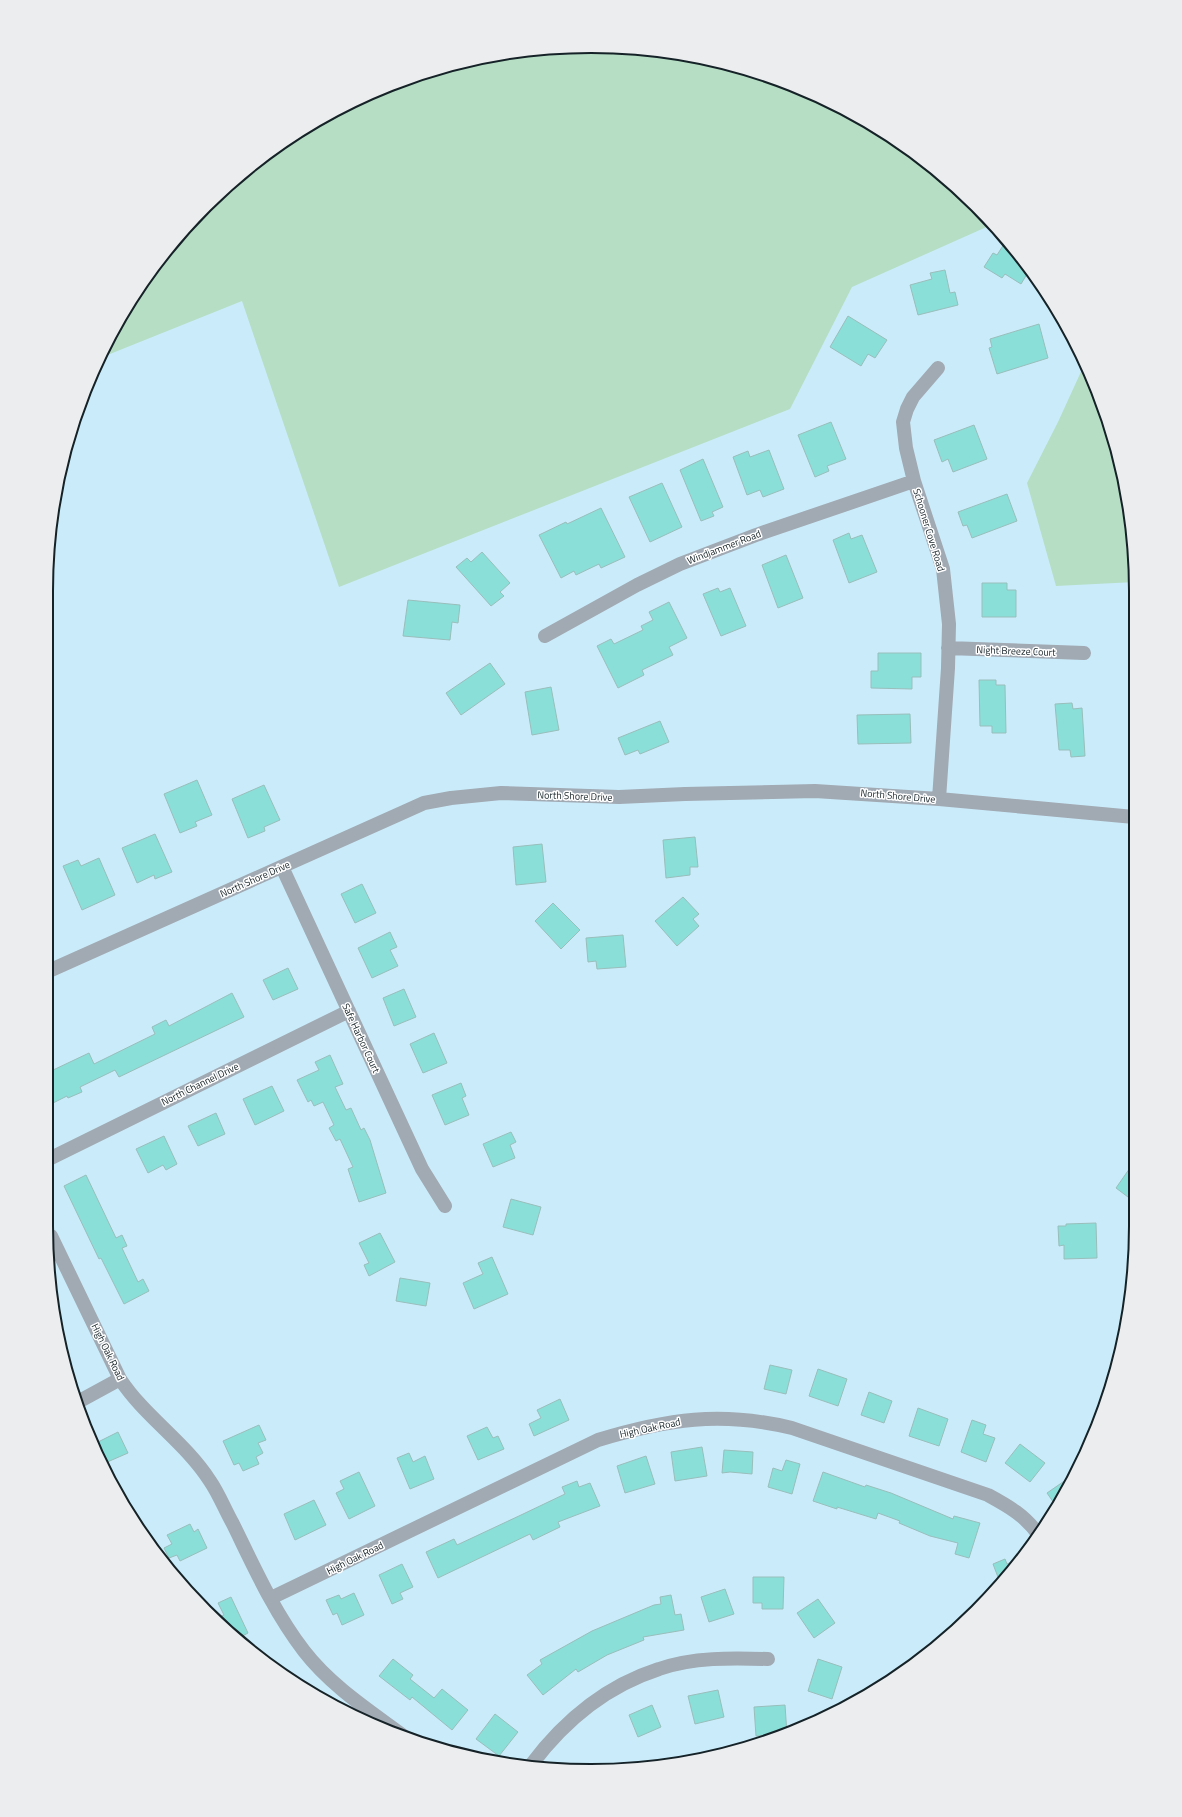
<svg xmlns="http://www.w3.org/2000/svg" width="1182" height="1817" font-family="'Titillium Web',sans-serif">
<rect width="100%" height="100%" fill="#caecfa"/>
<path fill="#b5dec4" d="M555 47 662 51 766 75 863 119 950 181 991 225 852 287 790 409 339 587 242 301 100 358 119 318 181 232 259 159 350 102 450 65Z
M1085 363 1117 450 1135 556V582L1056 586 1027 483 1058 422Z"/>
<path fill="#8adfd9" stroke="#99bebb" d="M1006 241 1024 259 1030 269 1021 284 1005 274 1002 278 984 267 993 253 997 255Z
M945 270 950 293 955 292 958 305 918 315 910 285 932 279 930 273Z
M848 316 887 340 875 358 868 354 861 366 830 347Z
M1039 324 1048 358 997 374 989 348 992 347 990 339Z
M831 422 846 459 827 466 829 471 815 477 798 435Z
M974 425 987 459 953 472 948 459 942 462 934 440Z
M769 450 784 489 763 497 760 490 747 495 733 457 748 451 750 457Z
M703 459 723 507 712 512 714 516 701 521 680 470Z
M662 483 682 527 650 542 629 497Z
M1007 494 1017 521 972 538 967 525 963 526 958 512Z
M601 508 625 557 601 568 599 564 576 575 574 571 561 578 539 535 566 522 567 524Z
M849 533 851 539 862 535 877 572 849 583 833 540Z
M482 552 510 583 500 592 504 596 491 606 456 567 467 558 471 562Z
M786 555 803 598 778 608 762 565Z
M982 583H1007V590H1016V617H982Z
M718 588 720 592 730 588 746 626 721 636 703 594Z
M408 600 460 605 458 623 452 622 450 640 403 636Z
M669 602 687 638 669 647 673 655 642 670 644 675 618 688 597 646 611 639 614 644 643 630 641 626 653 620 649 612Z
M878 653H921V677H912V689L871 688V671H878Z
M490 663 505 684 461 715 446 693Z
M979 680H996V685H1005L1006 733H992V726H980Z
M551 687 559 730 532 735 525 692Z
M1072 703 1073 709 1082 708 1085 756 1071 757 1070 750H1059L1055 704Z
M910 714 911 743 858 744 857 715Z
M660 721 669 742 640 754 638 750 625 755 618 738Z
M197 780 212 815 195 822 197 826 180 833 164 794Z
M264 785 280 820 264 827 265 831 248 838 232 799Z
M155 834 172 872 155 879 154 875 137 883 122 848Z
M695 837 698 867H690V875L666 878 663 840Z
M542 844 546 882 516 885 513 847Z
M99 858 115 895 82 910 63 866 78 860 81 866Z
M362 884 376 913 355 923 341 894Z
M683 897 699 914 693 919 699 926 677 946 655 921Z
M553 903 580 930 561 949 535 921Z
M390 932 397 947 390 950 398 966 372 978 358 948Z
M623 935 626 967 597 969 596 961 588 962 586 938Z
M288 968 298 989 273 1000 263 980Z
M404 989 416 1017 394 1026 383 998Z
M232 993 244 1017 119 1077 115 1070 80 1087 82 1092 68 1098 67 1096 51 1104V1071L89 1053 94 1064 155 1034 152 1027 166 1020 169 1026Z
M434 1033 447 1063 423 1073 410 1044Z
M330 1055 343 1084 335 1087 346 1110 351 1108 361 1130 364 1128 370 1140 386 1193 359 1202 348 1169 353 1167 340 1139 336 1141 329 1128 334 1125 323 1102 314 1106 311 1100 308 1102 297 1080 319 1070 315 1062Z
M461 1083 466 1096 462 1098 469 1115 445 1125 432 1095Z
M272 1086 284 1111 255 1125 243 1099Z
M216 1113 225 1134 198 1146 188 1126Z
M511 1132 516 1142 510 1145 515 1158 493 1167 483 1144Z
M164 1136 177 1164 166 1170 163 1165 148 1173 136 1149Z
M1132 1165V1200L1116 1188Z
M86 1175 116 1238 122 1235 127 1246 122 1248 138 1282 143 1279 149 1291 124 1304 101 1258 99 1259 64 1186Z
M511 1199 541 1207 533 1235 503 1227Z
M1096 1223 1097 1258 1064 1259V1245L1059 1246 1058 1226H1066V1224Z
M380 1233 395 1262 369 1276 364 1265 369 1263 359 1243Z
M492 1257 508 1294 474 1309 463 1283 483 1274 478 1263Z
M400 1278 430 1283 426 1306 396 1301Z
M770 1365 792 1370 786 1394 764 1389Z
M818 1369 847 1379 838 1406 809 1396Z
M869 1392 892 1401 884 1423 861 1415Z
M560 1399 569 1420 534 1436 529 1424 541 1418 537 1410Z
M918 1408 948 1419 939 1446 909 1436Z
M972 1420 986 1425 983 1434 995 1438 986 1462 961 1452Z
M259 1425 266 1440 258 1443 263 1453 256 1457 259 1464 243 1471 239 1463 234 1465 223 1441Z
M487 1427 493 1438 498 1436 504 1449 478 1460 467 1436Z
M118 1432 128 1453 105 1463 96 1443Z
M1020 1444 1045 1463 1030 1482 1005 1463Z
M702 1447 707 1476 675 1481 671 1452Z
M724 1450 753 1452 752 1474 730 1472 722 1473Z
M409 1453 413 1462 425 1456 434 1479 410 1489 397 1458Z
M646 1456 655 1484 625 1493 617 1466Z
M786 1460 800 1464 792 1494 768 1487 773 1468 782 1471Z
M359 1472 375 1506 349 1519 336 1493 344 1489 340 1481Z
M823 1472 865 1487 866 1485 891 1493 953 1519 954 1516 980 1523 969 1558 955 1554 958 1543 930 1536 899 1523 900 1521 878 1513 876 1519 837 1507V1509L813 1501Z
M1073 1475 1056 1506 1047 1493Z
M577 1481 579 1487 590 1483 600 1506 558 1522 560 1527 533 1540 530 1534 438 1578 426 1552 454 1539 457 1545 521 1515 565 1494 562 1487Z
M314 1500 326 1525 295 1540 284 1514Z
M190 1524 194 1532 198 1529 207 1548 180 1561 177 1555 169 1558 164 1548 172 1544 167 1535Z
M1022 1558 1001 1585 993 1564 1005 1559 1007 1564Z
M402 1564 413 1587 400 1593 403 1599 392 1604 379 1575Z
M753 1577H784L783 1609H762V1603H753Z
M725 1589 734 1614 709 1622 701 1597Z
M354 1593 364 1615 342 1625 337 1613 333 1615 326 1600 339 1595 341 1599Z
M671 1595 675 1615 681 1614 684 1630 643 1637 644 1640 607 1655 578 1672 576 1669 543 1695 527 1675 542 1664 540 1660 592 1631 654 1605 661 1604 660 1597Z
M231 1597 248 1633 237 1639 215 1619 224 1615 218 1603Z
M818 1599 835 1623 814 1638 797 1613Z
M393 1659 413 1675 410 1679 434 1698 442 1689 468 1710 452 1730 412 1697 410 1700 379 1676Z
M818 1659 842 1667 832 1699 808 1691Z
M718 1690 724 1717 695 1724 688 1696Z
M652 1705 661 1727 638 1737 629 1715Z
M785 1705 787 1734 756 1736 754 1707Z
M495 1714 518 1732 499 1756 476 1739Z"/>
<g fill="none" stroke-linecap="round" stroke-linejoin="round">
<path stroke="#a1a9b3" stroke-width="14" d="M938 368 913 397 907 409 903 422 906 448 914 481 943 569 949 624 948 668 939 799
M545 636 637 585 680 564 756 535 914 481
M948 648 1084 653
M282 867 422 1169 445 1206
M51 970 404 812 424 803 451 798 501 793 619 797 685 794 815 791 939 799 1134 817
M51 1158 349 1011
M51 1236 120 1379C145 1417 185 1442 210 1481 219 1494 225 1510 233 1524 254 1567 274 1612 304 1651 331 1686 370 1711 405 1737
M76 1403 120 1379
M271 1598 598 1440C667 1419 721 1411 792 1428L988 1495C1010 1507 1024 1515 1039 1535
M531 1765C564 1721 606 1686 659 1669 693 1657 732 1658 768 1659"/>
</g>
<g text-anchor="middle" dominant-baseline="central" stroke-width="3" stroke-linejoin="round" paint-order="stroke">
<g font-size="10" fill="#152227" stroke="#fff">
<text transform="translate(929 530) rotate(73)">Schooner Cove Road</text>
<text transform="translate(724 547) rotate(-21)">Windjammer Road</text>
<text transform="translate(1016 651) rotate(2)">Night Breeze Court</text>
<text transform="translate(575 796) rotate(2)">North Shore Drive</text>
<text transform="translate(898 796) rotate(5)">North Shore Drive</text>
<text transform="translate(255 879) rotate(-24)">North Shore Drive</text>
<text transform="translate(361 1038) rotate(65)">Safe Harbor Court</text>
<text transform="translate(200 1084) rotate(-26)">North Channel Drive</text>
<text transform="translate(108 1352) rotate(64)">High Oak Road</text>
<text transform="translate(650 1428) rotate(-12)">High Oak Road</text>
<text transform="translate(355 1558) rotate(-26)">High Oak Road</text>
</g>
</g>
<path d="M0 0H1182V1817H0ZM591 53H591A538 538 0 0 1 1129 591V1226A538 538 0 0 1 591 1764H591A538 538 0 0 1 53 1226V591A538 538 0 0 1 591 53Z" fill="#ecedee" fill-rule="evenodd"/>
<path fill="none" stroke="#152227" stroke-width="2" d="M591 53H591A538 538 0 0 1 1129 591V1226A538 538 0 0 1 591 1764H591A538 538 0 0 1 53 1226V591A538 538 0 0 1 591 53Z"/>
</svg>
